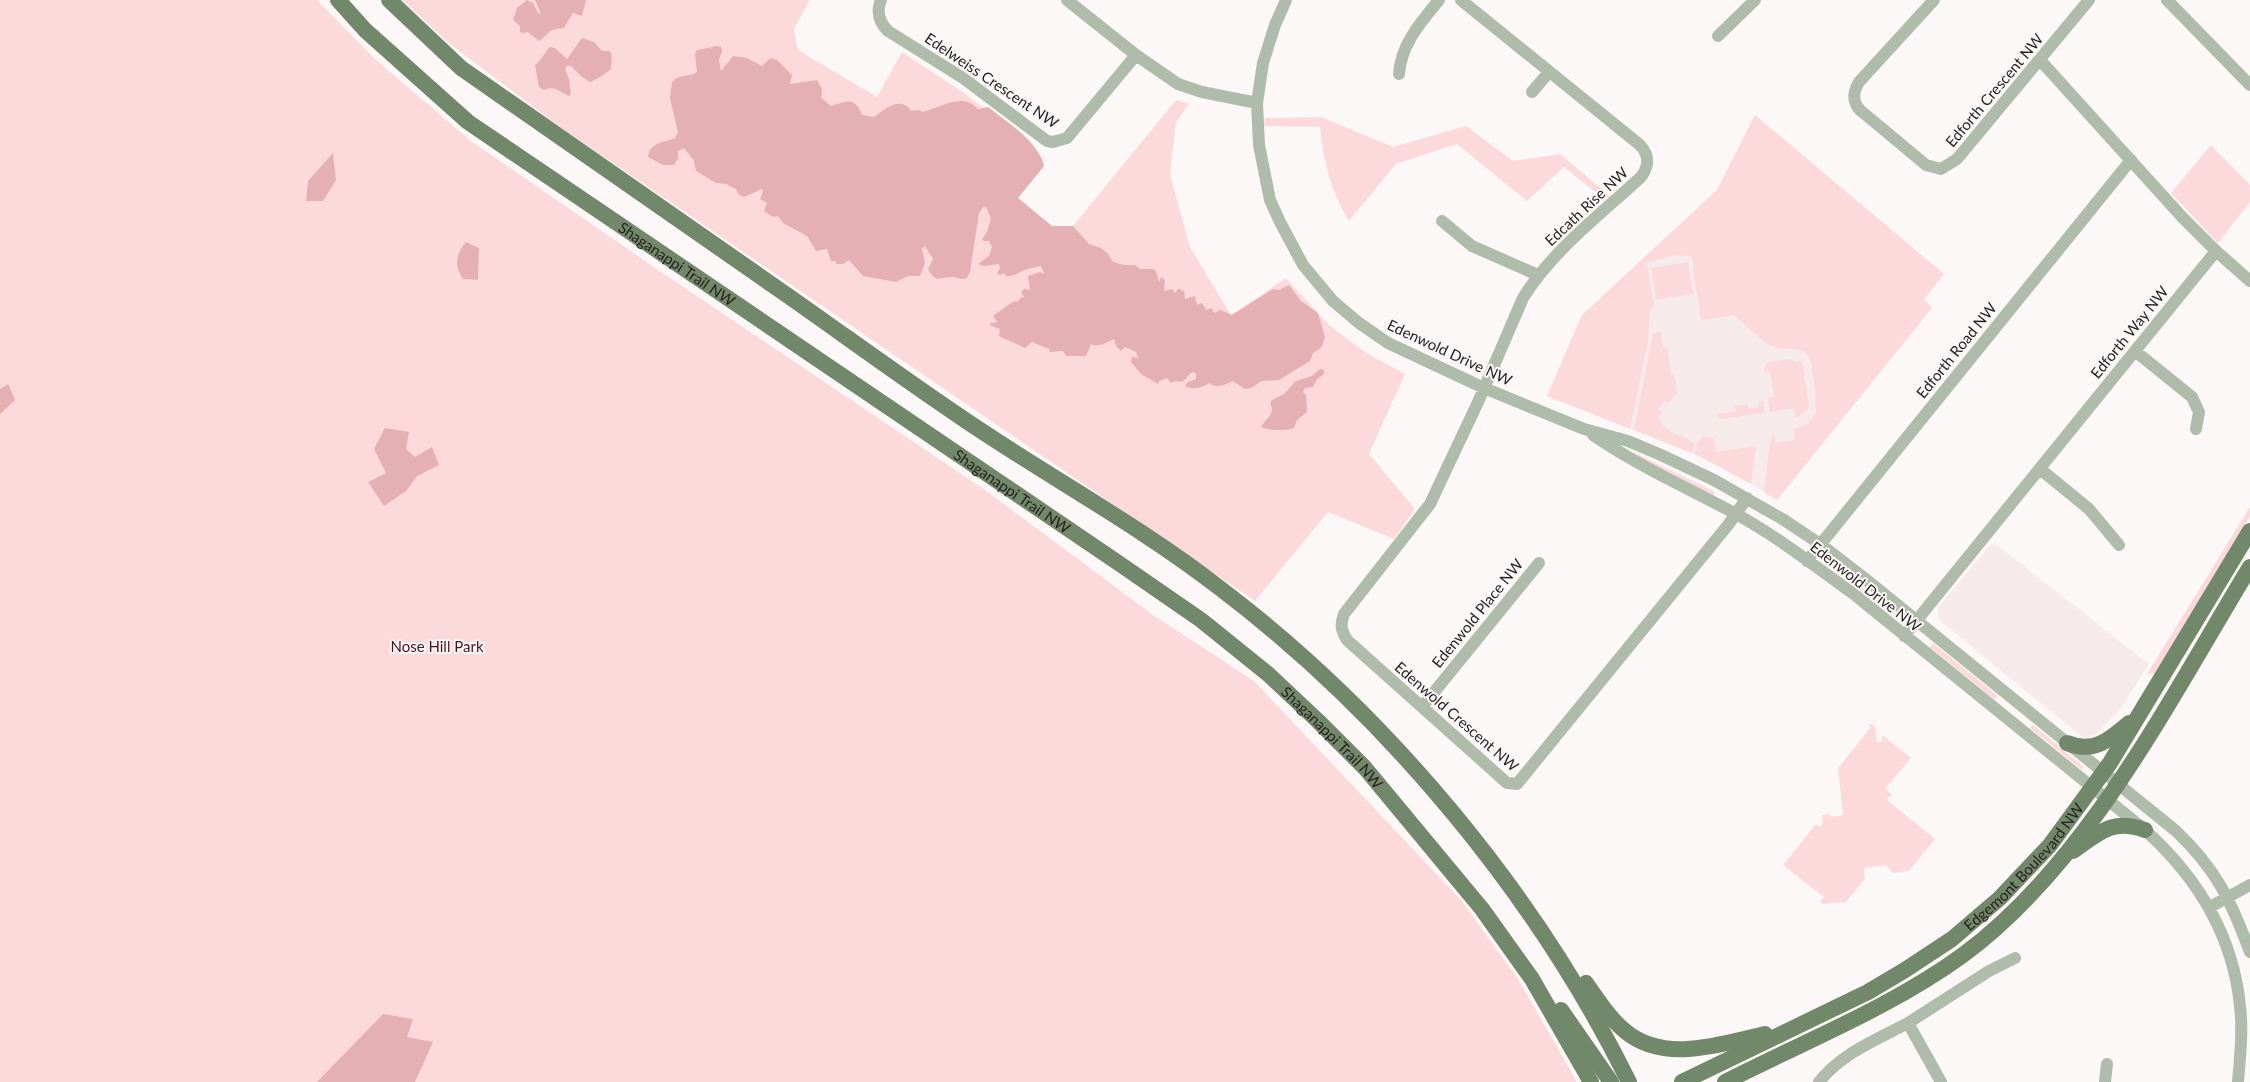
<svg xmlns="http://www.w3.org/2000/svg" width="2250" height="1082" font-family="Lato,sans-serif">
<rect width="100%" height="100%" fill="#fdf8f8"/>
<path fill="#f7eaea" d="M1755 115 1944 274 1924 299 1932 308 1777 500 1740 477 1701 457 1547 396 1582 315 1717 190Z
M1991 544 1997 545 2066 599 2149 664 2120 710 2095 735 2085 739 2077 733 1938 619V607Z"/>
<path fill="#fcdadc" d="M0 0H317L376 60 471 141 664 274 985 490 1153 615 1254 681 1461 900 1518 979 1577 1082H0Z
M402 0H810L794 29 798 50 877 97 902 52 964 93 1015 132 1043 158 1044 166 1018 198 1052 226H1073L1176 100 1189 104 1176 122 1170 174 1190 247 1231 315 1286 278 1329 325 1365 352 1405 374 1369 454 1415 509 1394 539 1328 512 1255 601 560 127 450 44Z
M1755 115 1944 274 1924 299 1932 308 1777 500 1764 492 1770 442 1774 434 1776 443 1795 440 1794 429 1806 425 1816 413 1815 388 1810 358C1802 345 1789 351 1778 348 1765 346 1744 323 1734 315L1701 320 1693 270 1694 265 1691 256 1674 255 1647 263 1654 306 1650 311 1648 341 1630 429 1547 396 1582 315 1717 190Z
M1321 117 1393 147 1466 126 1513 161 1560 154 1610 196 1605 200 1564 167 1527 201 1457 144 1396 164 1349 221C1331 192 1323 161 1320 127L1264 126 1265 118Z
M2211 145 2250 185V202L2218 243 2171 193Z
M1688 262 1693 294 1656 300 1651 268Z
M1661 331 1663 347H1668L1671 374H1674L1677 393 1668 403 1665 401 1658 409 1662 412 1658 418 1665 428 1679 436 1680 434 1695 444 1692 453 1634 430 1653 333Z
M1789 359 1797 362 1802 361 1809 405 1807 410 1796 418 1794 408 1770 412 1768 398 1774 396 1770 371 1764 372 1766 363Z
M1764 401V413L1721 419 1716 414 1736 412 1735 406 1748 404 1749 409 1759 407V402Z
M1703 436 1714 438 1716 452 1756 446 1751 484 1695 454 1697 444Z
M1633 452 1715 492 1713 496 1633 454Z
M2250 507V517L2154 674H2147Z
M1836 566 1891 610 1889 613 1833 569Z
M1933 643 1998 696 1995 700 1930 647Z
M1867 723 1875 726 1877 742 1882 741V735L1911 758 1885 789 1892 794 1887 800 1935 839 1909 871 1893 873 1886 865 1864 868 1865 879 1846 902 1823 904 1820 902 1824 897 1783 865 1816 824 1820 827 1823 823 1822 815 1828 814 1832 817 1843 815 1838 768 1871 727Z
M2033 725 2084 767 2082 770 2030 728Z"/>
<path fill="#e4b0b4" d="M527 0 533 3 538 13 541 14 535 0H586L582 16 573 13 564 28C548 29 550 33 539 41L528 32 522 33 520 32V26L513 20 517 8Z
M582 38 594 42 602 51H610L612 56 611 69 602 76 590 82 582 77 571 66H567L565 69 569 79 571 94 569 96C559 92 556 85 544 90L539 87 535 65C542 60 544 53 550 47L555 48 567 59Z
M717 46 721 47 722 51 719 60 721 71 733 56 747 58 762 66 770 58 777 60 792 75 790 84 817 80 822 89 821 98 831 106C846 101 855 96 862 115L874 117C884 109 902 95 911 111L919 110 922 112C940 109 961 91 978 109L988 107C1008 123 1037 140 1044 166L1018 198 1052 226H1073L1089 244 1101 248 1108 254 1113 262 1124 265H1135L1140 269H1153L1156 271 1159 282 1161 277 1165 280 1164 291 1172 289 1175 293 1178 289H1181L1182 292 1184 290 1185 299 1195 296 1197 305 1202 303 1206 310 1211 308 1215 313 1220 310 1232 315 1273 289 1279 290 1289 285 1301 301 1318 313 1324 333 1325 337 1322 347 1313 353 1310 361 1279 380 1262 381 1251 388 1245 389 1233 381C1225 385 1216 389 1209 383 1203 388 1192 390 1185 386L1188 382 1196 379V374L1193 372C1184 376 1188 384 1174 381L1171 383 1167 378 1159 381 1158 384 1141 374 1131 362 1132 357 1138 358 1136 352 1125 347 1121 351 1116 346 1114 339C1107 342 1099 348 1091 344L1086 356H1066L1063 351 1050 352 1049 349 1032 342 1025 348 999 336 1000 329 991 326 990 323 997 322 993 316 1014 301 1018 302 1020 298 1024 297 1021 292 1024 289 1030 290 1028 276 1040 272 1044 274 1041 266C1036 267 1030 268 1025 270 1017 272 1016 277 1006 276L1004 273 1000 275 997 273 1000 268 999 264 984 266 978 264 989 256 992 247 989 241H984L982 239 987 232 991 218 986 207H983L979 213 970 272 967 278C960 281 958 277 952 277 940 277 936 284 928 269L933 259 925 246 922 249 925 263 920 276H908L896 282 863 276 849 260 843 264H837L835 261H831L827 249 816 251 807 236 783 223 778 216 773 217 764 211 767 203 760 199 763 191 762 189 744 197 738 194 736 189 726 184 716 183 696 171 694 161 684 148 678 151V158L674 165H663L648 157C650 142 663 143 675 138L678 132 670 98 672 82C680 73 689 78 697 72L695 54 697 50Z
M333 153 336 180 323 201H306L308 181Z
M466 242 479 248 478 280 463 279C454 265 455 255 466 242Z
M1320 369 1324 370V374L1317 379 1313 387 1305 388 1303 392 1306 395 1307 412 1297 420 1294 428C1286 431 1269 431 1261 427 1266 418 1276 414 1270 403L1272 400 1284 394 1296 381 1312 376Z
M8 384 15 400 0 414V389Z
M385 428 409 432 406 449 415 457 432 447 439 465 417 476 406 491 384 506 368 482 386 473 374 449Z
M383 1014 413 1019 407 1037 433 1042 415 1082H317Z"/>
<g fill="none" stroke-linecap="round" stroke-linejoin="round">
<path stroke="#afbcab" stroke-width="12" d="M881 0C876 12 879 22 888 31L963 78 1047 141 1053 142 1067 138 1136 55
M1067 0 1136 55 1178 84 1202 92 1257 103
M1286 0 1275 25 1263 63 1257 103 1259 145 1270 200 1280 222 1303 265 1333 301 1359 323 1388 343 1484 388 1584 429 1628 441 1661 455 1714 480 1784 520 1820 544 1863 577 2176 831C2217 870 2231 901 2250 952
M1461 0 1640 145C1650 156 1649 166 1641 177 1601 214 1551 252 1523 298L1479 400 1430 504 1344 614C1340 625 1341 630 1347 640L1507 783 1517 784 1728 525 1747 498
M1934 0 1859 82C1853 92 1852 101 1860 110L1926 165 1941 169 1957 159 2089 0
M2167 0 2250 85
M1718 36 1755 0
M1399 74C1401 44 1421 22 1439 0
M1532 92 1549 72
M1442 221 1472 246 1538 275
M2216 251 2250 281
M2135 351 2192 397 2199 412 2196 429
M1593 435C1638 466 1688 488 1736 514 1778 537 1816 567 1855 595L2145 830C2197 877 2233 935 2240 1006 2243 1031 2240 1057 2238 1082
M2040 469 2089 509 2119 545
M1807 561 2131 160
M1904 636 2216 251 2182 217 2040 60
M1422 707 1539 563
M2210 907 2250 885
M1908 1023 1989 971 2015 958
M1819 1082C1842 1053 1876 1040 1908 1023L1941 1082
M2105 1082 2107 1064"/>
<g stroke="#72886a" stroke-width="16">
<path id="s1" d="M338 0 365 30 468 122 1117 562 1201 620 1268 674 1318 721 1365 768 1482 909 1532 979 1591 1082"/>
<path d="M389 0 461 68C569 143 677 218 784 293 844 335 904 379 965 420 1049 477 1140 526 1221 589 1388 716 1536 894 1629 1082"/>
<path d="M2067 743C2094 754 2109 740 2129 723"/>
<path d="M2073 851C2099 833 2112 818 2145 830"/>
<path d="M1586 983C1598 1000 1609 1018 1625 1031 1664 1064 1721 1044 1765 1034"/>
<path d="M1561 1010 1611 1082"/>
<path id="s2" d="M1682 1082 1868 992 1905 970 1952 939 2000 898 2050 845 2110 763 2250 531"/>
<path d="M1725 1082C1805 1041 1890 1008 1963 955 2087 864 2171 697 2250 567"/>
</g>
</g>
<g text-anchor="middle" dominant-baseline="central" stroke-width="4" stroke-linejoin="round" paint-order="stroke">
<g font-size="15" fill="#261e1e" stroke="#fdf8f8">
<text transform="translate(992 80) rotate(34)">Edelweiss Crescent NW</text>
<text transform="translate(1994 90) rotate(-50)">Edforth Crescent NW</text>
<text transform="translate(1586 206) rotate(-43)">Edcath Rise NW</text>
<text stroke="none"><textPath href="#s1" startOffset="431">Shaganappi Trail NW</textPath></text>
<text transform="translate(2129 332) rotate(-51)">Edforth Way NW</text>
<text transform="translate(1956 350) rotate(-51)">Edforth Road NW</text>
<text transform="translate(1450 352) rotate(25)">Edenwold Drive NW</text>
<text stroke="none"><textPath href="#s1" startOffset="836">Shaganappi Trail NW</textPath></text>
<text transform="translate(1866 586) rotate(38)">Edenwold Drive NW</text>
<text transform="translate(1477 613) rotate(-51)">Edenwold Place NW</text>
<text transform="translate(1457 716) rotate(41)">Edenwold Crescent NW</text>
<text stroke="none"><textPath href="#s1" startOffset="1241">Shaganappi Trail NW</textPath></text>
<text stroke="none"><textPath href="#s2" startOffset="408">Edgemont Boulevard NW</textPath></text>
</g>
<g font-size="15" fill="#4d101c" stroke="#fdf8f8">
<text x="437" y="646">Nose Hill Park</text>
</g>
</g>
</svg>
